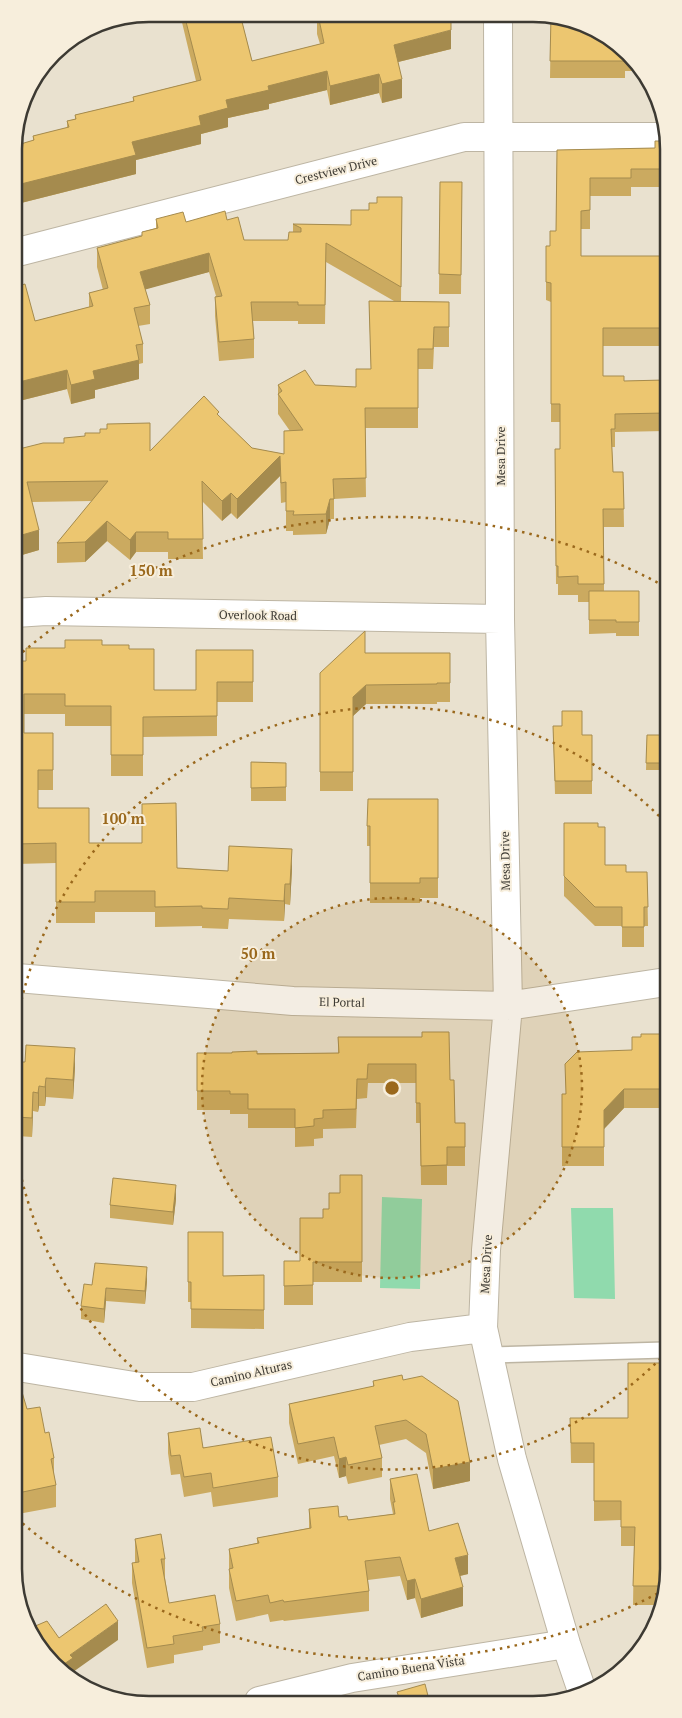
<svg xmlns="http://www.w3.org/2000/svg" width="682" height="1718" font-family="'PT Serif',serif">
<rect width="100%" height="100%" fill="#e9e1cf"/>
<path fill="#90daad" d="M382 1197 422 1199 420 1289 380 1288Z
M571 1208H613L615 1299 574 1298Z"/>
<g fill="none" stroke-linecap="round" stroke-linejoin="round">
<defs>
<path id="service" d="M489 1355 665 1350"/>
<path id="minor" d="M498 16 500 619 508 1006 486 1250 483 1328 512 1459 566 1644 582 1691
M14 253 464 137H664
M15 613 46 611 500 619
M17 978 293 1001 508 1006 666 982
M18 1367 140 1387H193L410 1337 483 1328
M259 1701 352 1678 566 1644"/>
</defs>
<use href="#service" stroke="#bdb5a3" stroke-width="18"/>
<use href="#minor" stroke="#bdb5a3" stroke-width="30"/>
<use href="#service" stroke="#fff" stroke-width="15"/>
<use href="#minor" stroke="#fff" stroke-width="28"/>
</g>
<path fill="#cbaa60" d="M180 14H240L252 61 320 44 317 34V15L451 49 398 62 402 98 382 103 379 93 330 105 327 90 269 104V109L228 118V127L201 134V144L136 160V174L17 204 14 146 33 141V136L67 128V121L75 119V115L133 101V97L196 81Z
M551 16 628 53 638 71H625V78H550Z
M664 141V187H631V196H590V229H581V256H664V346H603V376L624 381 664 380 665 431 615 432V447H612L613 472H623L624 527H604V591H639V636H616V633L589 634V602H578V595H558V584H556L555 449H560V422H551V302L546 300V246H550L556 231 557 150 655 148Z
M440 182H462L461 294H439Z
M402 197 401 301 449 302V347H434L433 369H418V428H365L366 497 334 499V519H330L326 534 293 535V531H286V502L281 503 280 476 237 519 231 513 222 521 202 501 203 559H168V552H136L130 560 107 541 85 562 57 563V543L92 501 32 502 39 550 15 557V450L150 451 219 417 252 448 284 454 290 431 278 414V385H315L356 387 371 369 369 301H394L326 262 325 324H298V321H253L254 339V358L219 361 215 316V297L216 296 209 272 189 277 145 289 150 305V324L138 326 143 344V363L139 364V379L95 390V398L71 404 67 389 15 402 14 287 35 321 89 307V293L103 290 97 267V248L142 236V232L156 228V219L186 222 227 220 244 240H288L293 232V224L351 225 377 203Z
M102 645 129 649 154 690H196L253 650V702H217V736L143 737V776H111V726H65V714H24V733H53V790H38V808L89 843 177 868 228 871 292 869 290 905 285 904 284 921 229 919 228 929 202 928V926L155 927V912H95V923H56V863L16 864V661H26L65 648Z
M365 653H450V702H437V704H366L353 716V791H320V673Z
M553 726 582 735H592V794H555Z
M647 735H666V770H646Z
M251 762 286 763V801H251Z
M438 799V898H420V903H370V846H367V826Z
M564 823 598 827 605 865 626 872H647L648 926H644V947H622V926H595L564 896Z
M666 1034 667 1108H624L604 1129V1166H562V1094H565L632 1050 641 1037Z
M338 1037H422L450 1080 455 1123H465V1166H447V1185H421L420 1123H416V1083H368L367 1098 357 1099 356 1128 323 1129V1138L314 1139V1146L295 1147V1128H248V1114H230V1110H197V1053H338Z
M17 1062 75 1067 73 1099 46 1097 45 1106H39L38 1112 33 1111 32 1137 17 1136Z
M362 1175V1282H313V1305H284V1261H300L329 1209 340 1193Z
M176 1199 173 1225 110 1218V1205Z
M188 1232 223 1276 264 1275V1329L191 1328V1302H188Z
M147 1281 145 1304 106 1301 104 1323 81 1319V1306L92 1285Z
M403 1380 470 1481 433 1489 426 1453 406 1439 379 1445 382 1458V1477L348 1484 346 1476 339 1478 334 1456 298 1464 289 1423V1404L373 1387V1381Z
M18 1393 27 1409 45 1433 54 1458V1476L56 1485V1507L18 1514Z
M570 1418H628L668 1577 661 1605H633L634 1546H621V1520L594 1521V1463H571Z
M168 1433 278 1477V1497L213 1507 211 1492 184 1497 180 1474 171 1475 168 1453Z
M390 1479 429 1531 468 1574 460 1576 463 1606 421 1618 415 1598 407 1600 400 1576 368 1580 369 1591V1611L284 1621 283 1620 270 1622 268 1614 236 1621 229 1588V1549L257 1543V1538L309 1528V1509L348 1520 393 1514 390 1499Z
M135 1539 165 1559V1578L169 1603 220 1624V1643L203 1646V1650L174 1655V1663L147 1668 132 1583V1563H135Z"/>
<path fill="#a58b4e" d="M451 30V49L394 63V45Z
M327 71V90L269 104V109L228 118V127L201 134V144L136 160V174L17 204V185L132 142 199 116 226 100 268 86Z
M379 74V93L330 105V86Z
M402 79V98L382 103V84Z
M14 183H16V201L14 202Z
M209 253V272L140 291V272Z
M139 360V379L95 390V398L71 404V385L93 371Z
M67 370V389L15 402V383Z
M280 456V476L237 519V499Z
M231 493V513L222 521V501Z
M330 499V519L326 534V514Z
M107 521V541L85 562V542Z
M39 530V550L15 557V537Z
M136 532V552L130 560V540Z
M366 685V704L353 716V697Z
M292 849V869L290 905V884Z
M285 884V904L284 921V901Z
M75 1048V1067L73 1099V1080Z
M46 1078V1097L45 1106V1087Z
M39 1086V1106L38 1112V1093Z
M624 1089V1108L604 1129V1110Z
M33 1092V1111L32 1137V1118Z
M176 1185V1199L173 1225V1212Z
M147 1267V1281L145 1304V1291Z
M106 1288V1301L104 1323V1309Z
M346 1457V1476L339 1478V1459Z
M470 1462V1481L433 1489V1469Z
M468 1555V1574L455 1577V1558Z
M415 1579V1598L407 1600V1581Z
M463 1587V1606L421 1618V1599Z
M118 1621V1640L73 1672V1677L60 1670 61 1666 70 1655Z"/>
<path fill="#ecc670" stroke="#a58b4e" d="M184 14H240L252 61 324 43 318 15 451 16V30L394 45 402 79 382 84 379 74 330 86 327 71 268 86 269 90 226 100 228 108 199 116 201 125 132 142 136 155 17 185 16 183H14V146L34 140 33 136 69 127 67 121 76 119 75 115 134 101 133 97 201 80Z
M551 16H558L628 53 625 54V61H550Z
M655 141H664V169H631V178H590V210L581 211V256H664V328H603V376H624V381L664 380 665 413 615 414V429H611L613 472H623L624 509H603L604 584H578V576L558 577V566H556L555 449H560V404H551V283L546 282V246H550V231H556L557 150 655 148Z
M440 182H462L461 275 439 274Z
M377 197H402L401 287 326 243 325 305H298V302H251L254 339 219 342 215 297 222 296 209 253 140 272 150 305 134 308 143 344 136 345 139 360 93 371 95 379 71 385 67 370 15 383 14 287 25 284 35 321 93 306 89 293 108 288 97 248 142 236V232L158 228 156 219 183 212 186 222 225 211 227 220 238 217 244 240H288L289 232H301V228L293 224 351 225V210H369V203H377Z
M369 301 449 302V327H434L433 349H418V408H365L366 478 333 479 334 499H330L326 514 293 515 294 511H286V482L281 483 280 456 237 499 231 493 222 501 202 481 203 539H168V532H136L130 540 107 521 85 542 57 543 108 481 27 482 39 530 15 537V450L43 443H64V438L85 436V433H100V429H107V424L150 423V451L204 396 219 412 217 414 252 448 284 454V431L303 430 278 394 282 391 278 385 305 370 315 385 356 387V369H371Z
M589 591H639V622H616V620H589Z
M365 631V653H450V683H437V684L366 685 353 697V772H320V673Z
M65 640H102V645H129V649H154V690H196V650H253V682H217V716L143 717V755H111V706H65V694H24V733H53V770H38V808H89V843H142V804L176 803 177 868 228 871 229 846 292 849 290 884H285L284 901 229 898 228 909 202 908V906L155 907V891H95V902H56V843L16 844V661H26V648H65Z
M562 711H582V735H592V781H555L553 726H562Z
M647 735H666V763H646Z
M251 762 286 763V787L251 788Z
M368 799H438V878H420V883H370V826H367Z
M564 823H598V827H605V865H626V872H647L648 907H644V927H622V907H595L564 876Z
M422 1032H449L450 1080H454L455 1123H465V1147H447V1165L421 1166 420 1103H416V1064H368L367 1079H357L356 1109 323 1110V1118L314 1119V1126L295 1128V1109H248V1094H230V1091H197V1053H232V1052L257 1051V1054L339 1053 338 1037H422Z
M641 1034H666L667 1089H624L604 1110V1147H562V1094H566L565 1064 577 1052 632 1050V1037H641Z
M26 1045 75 1048 73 1080 46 1078 45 1087 39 1086 38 1093 33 1092 32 1118 17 1117V1062H25Z
M340 1175H362V1262H313V1285L284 1286V1261H300V1218H323V1209H329V1193H340Z
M113 1178 176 1185 173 1212 110 1205Z
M188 1232H223V1276L264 1275V1310L191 1309V1282H188Z
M95 1263 147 1267 145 1291 106 1288 104 1309 81 1306 84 1284 92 1285Z
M628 1363H667L668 1577 666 1586H633L635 1527H621V1501H594V1443H571L570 1418H628Z
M402 1375 403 1380 422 1376 458 1401 470 1462 433 1469 426 1434 406 1420 375 1426 382 1458 348 1465 346 1457 339 1459 334 1437 298 1444 289 1404 374 1386 373 1381Z
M22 1392 27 1409 40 1407 45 1433 49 1432 54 1458 51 1459 56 1485 18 1493V1393Z
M200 1428 203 1448 271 1437 278 1477 213 1488 211 1473 184 1477 180 1455 171 1456 168 1433Z
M417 1474 429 1531 458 1523 468 1555 455 1558 463 1587 421 1599 415 1579 407 1581 400 1557 365 1561 369 1591 284 1602 283 1600 270 1603 268 1595 236 1601 229 1569 233 1568 229 1549 259 1543 257 1538 311 1528 309 1509 338 1506 339 1517 347 1516 348 1520 395 1514 393 1502H395L390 1479Z
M161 1534 165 1559H161L169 1603 215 1595 220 1624 202 1627 203 1631 173 1636 174 1644 147 1648 132 1563 139 1562 135 1539Z
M106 1604 118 1621 70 1655 73 1658 61 1666 63 1669 60 1670 33 1627 47 1621 59 1638Z
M425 1684 429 1700H400L397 1692Z"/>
<circle cx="392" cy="1088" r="190" fill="#9a681c" fill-opacity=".12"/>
<g fill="none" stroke="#9a681c" stroke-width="2.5" stroke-dasharray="2.5 5">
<circle cx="392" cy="1088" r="190"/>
<path d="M666 1353A381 381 0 0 1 17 1157M17 1022A381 381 0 0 1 664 821"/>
<path d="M664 1590A571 571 0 0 1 21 1522M17 657A571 571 0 0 1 664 586"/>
</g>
<g text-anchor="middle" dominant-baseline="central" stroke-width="4" stroke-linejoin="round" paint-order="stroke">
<g font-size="12" fill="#3d3a33" stroke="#f7eedc">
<text transform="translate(336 170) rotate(-14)">Crestview Drive</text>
<text transform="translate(500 456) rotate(-90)">Mesa Drive</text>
<text transform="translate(258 615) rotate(1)">Overlook Road</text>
<text transform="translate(505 861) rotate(-91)">Mesa Drive</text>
<text transform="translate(342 1002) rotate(1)">El Portal</text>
<text transform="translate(486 1264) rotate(-87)">Mesa Drive</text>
<text transform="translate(251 1373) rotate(-13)">Camino Alturas</text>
<text transform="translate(411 1668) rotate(-9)">Camino Buena Vista</text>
</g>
</g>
<path d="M0 0H682V1718H0ZM149 22H533A127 127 0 0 1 660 149V1569A127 127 0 0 1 533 1696H149A127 127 0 0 1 22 1569V149A127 127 0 0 1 149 22Z" fill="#f7eedc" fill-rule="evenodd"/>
<path fill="none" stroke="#3d3a33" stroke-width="2.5" d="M149 22H533A127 127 0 0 1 660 149V1569A127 127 0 0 1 533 1696H149A127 127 0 0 1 22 1569V149A127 127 0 0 1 149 22Z"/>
<circle cx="392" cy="1088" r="8" fill="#9a681c" stroke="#f7eedc" stroke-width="2.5"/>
<g font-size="15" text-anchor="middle" font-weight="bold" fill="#9a681c" stroke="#f7eedc" stroke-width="4" stroke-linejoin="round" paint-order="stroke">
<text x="151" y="576">150 m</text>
<text x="123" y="824">100 m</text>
<text x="258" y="959">50 m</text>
</g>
</svg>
